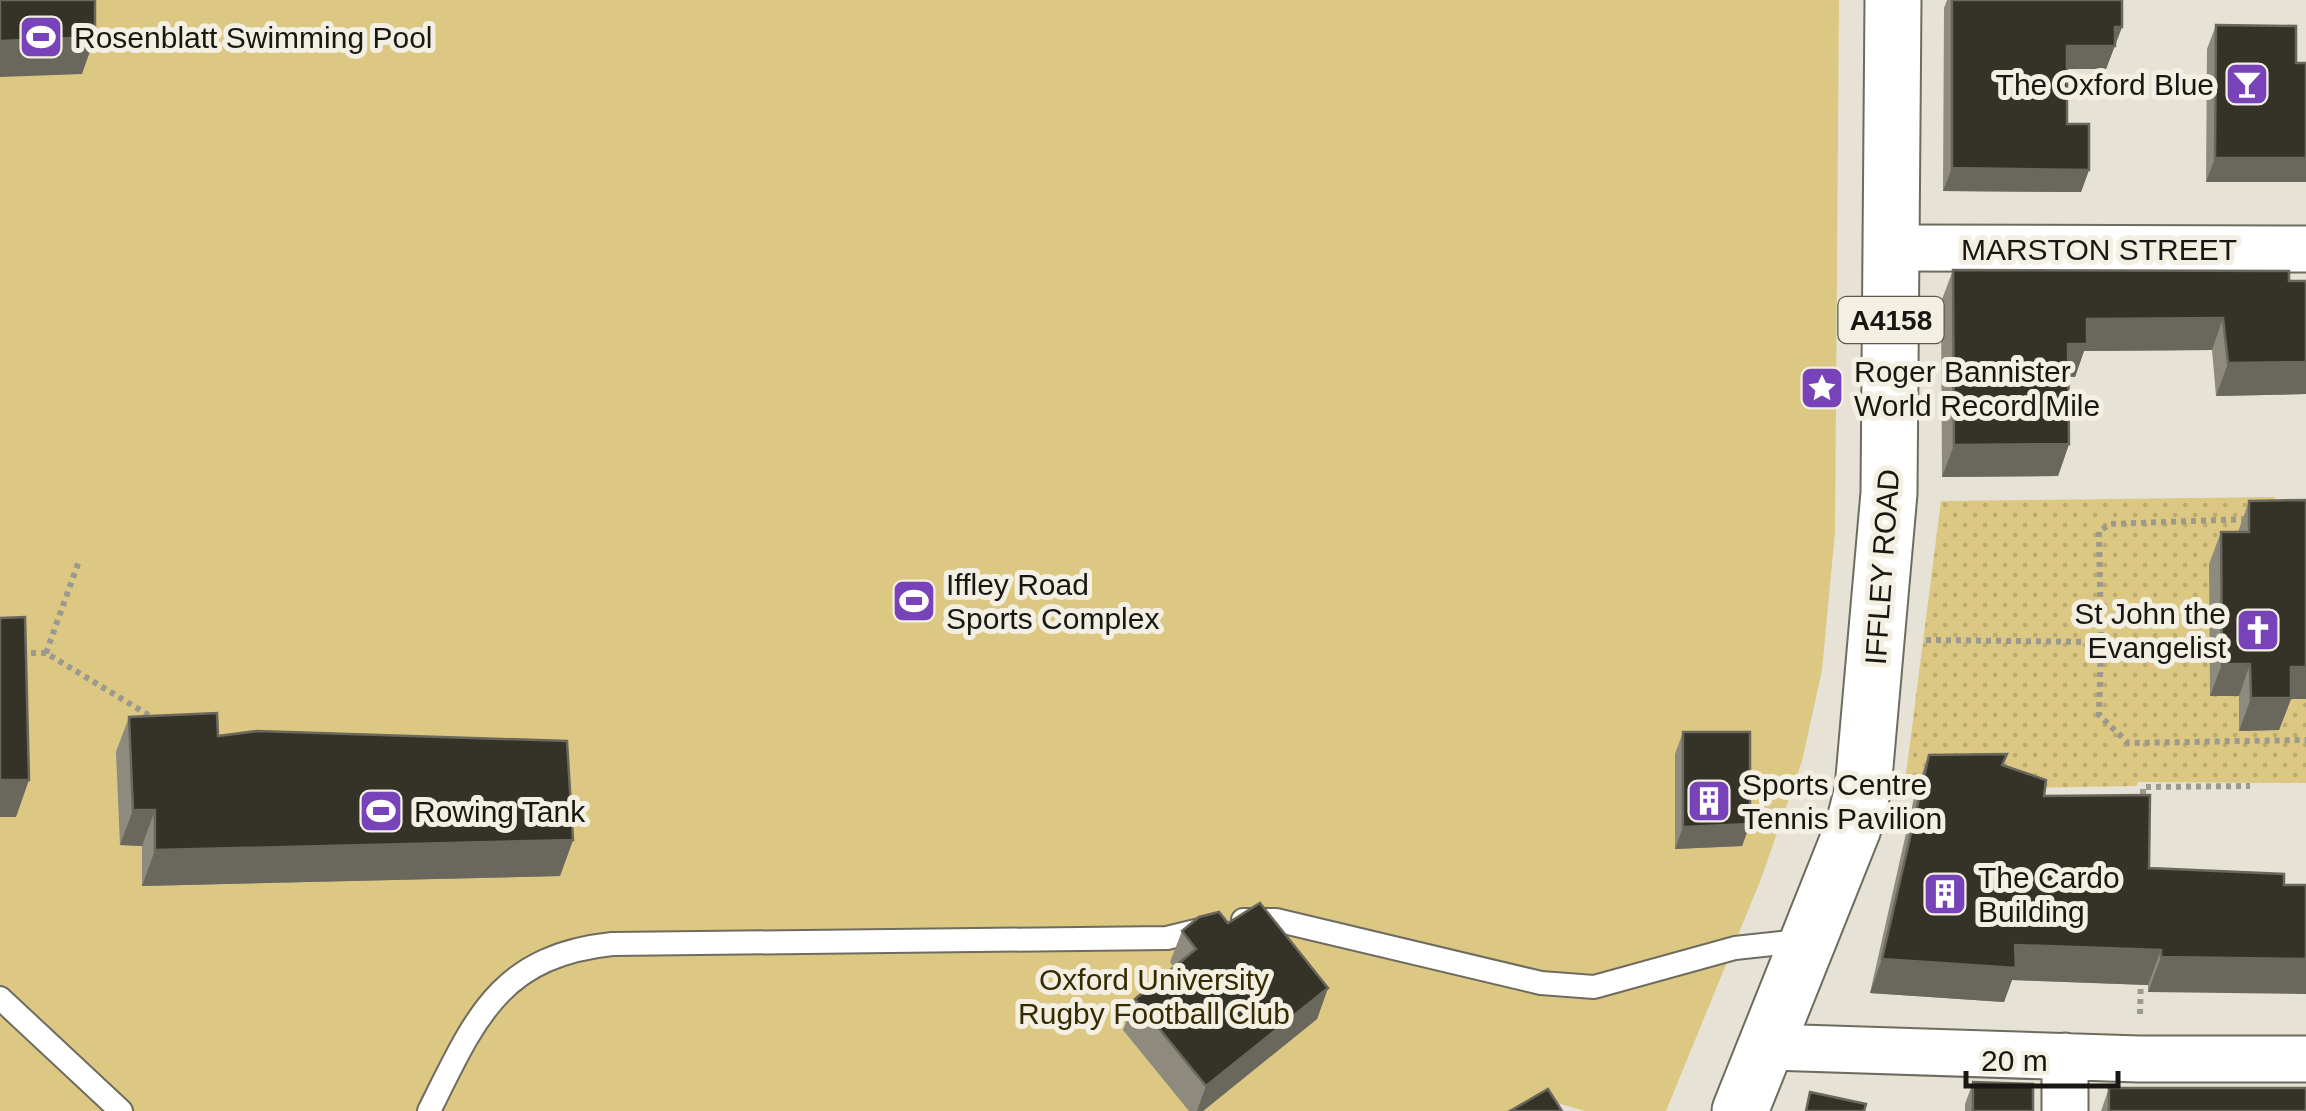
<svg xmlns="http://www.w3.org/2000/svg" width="2306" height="1111" font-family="Arial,sans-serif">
<defs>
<pattern id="grass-dots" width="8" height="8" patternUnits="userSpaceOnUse" patternTransform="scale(2.5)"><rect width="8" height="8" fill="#dcc882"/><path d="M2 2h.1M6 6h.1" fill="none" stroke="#bcab6f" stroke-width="1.8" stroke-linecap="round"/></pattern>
</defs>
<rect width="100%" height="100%" fill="#e6e2d5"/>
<path fill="url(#grass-dots)" d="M2275 497 2276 533 2239 696 2306 699V783L2138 782 2137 786 1904 790 1941 501Z"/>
<path fill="#dcc882" d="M0 0H1839L1835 532 1822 670 1802 761 1761 879 1666 1111H1585L1550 1101 1510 1111H0Z"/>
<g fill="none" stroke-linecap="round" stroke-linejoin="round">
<defs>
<path id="service" d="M1243 920H1276L1541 983 1594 987 1735 948 1808 940
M0 998 121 1111
M429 1111C475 1019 499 956 612 944L1167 938 1208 928"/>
<path id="minor" d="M1892 248 2306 249
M1767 1047 2139 1059H2306
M2065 1111V1056"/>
<path id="primary" d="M1740 1111 1853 828 1863 789 1889 493 1893 0"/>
</defs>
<use href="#service" stroke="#6e6b5f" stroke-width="26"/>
<use href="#minor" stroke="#6e6b5f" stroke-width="49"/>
<use href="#primary" stroke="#6e6b5f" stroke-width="59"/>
<path stroke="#9c998f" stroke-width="6" stroke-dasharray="5 5" stroke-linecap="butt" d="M1926 640 2101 642 2099 531 2111 524 2248 519
M2101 642 2099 715 2128 743 2306 740
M21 653H46L155 719
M46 653 79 561
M2143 804V787L2250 786
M2140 1014 2141 976"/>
<use href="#service" stroke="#fff" stroke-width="22"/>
<use href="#minor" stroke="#fff" stroke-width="45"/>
<use href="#primary" stroke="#fff" stroke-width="55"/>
</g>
<path fill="#8e8a7e" d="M1947 0H2122V27L2106 69H2067V124L2089 170 2081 192 1943 191 1944 8Z
M2216 25 2296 63H2306V182H2206L2207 49Z
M1953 270 2306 281V394L2216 396 2212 350 2084 351 2075 377 2068 376 2069 444 2058 476 1942 477 1941 302Z
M2249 501 2291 699 2279 730 2239 731V696H2210L2209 564 2221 532H2238Z
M129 717 218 736 573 840 560 876 142 886V846L120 845 116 752Z
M1683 732 1750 824 1742 846 1675 849V754Z
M1929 755 2003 766 2044 796 2149 868 2284 874 2148 992V985L2012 980 2004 1002 1870 993 1916 789Z
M1228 923 1328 988 1317 1019 1203 1111H1189L1123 1030 1135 999 1174 967 1170 962 1182 931Z
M1973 1082 2033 1111H1965V1104Z
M2109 1088 2306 1111H2101Z"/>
<path fill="#6a675c" d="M2115 27H2122L2106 69H2059L2067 46Z
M95 37 82 74 0 77V41Z
M2215 158H2306V182H2206Z
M1952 168 2089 170 2081 192 1943 191Z
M2223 318 2212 350 2084 351 2075 377 2056 376 2068 344 2087 319Z
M2306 362V394L2216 396 2228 363Z
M2069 444 2058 476 1942 477 1954 445Z
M2222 664H2250L2239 696H2210Z
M2291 667H2306V699H2291L2279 730 2239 731 2251 698Z
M0 780H29L16 817H0Z
M133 810H155L142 846 120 845Z
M1750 824 1742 846 1675 849 1683 827Z
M573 840 560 876 142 886 155 850Z
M2015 945 2161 950 2148 985 2012 980 2004 1002 1870 993 1882 959Z
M2161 957 2306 959V994L2148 992Z
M1328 988 1317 1019 1203 1111H1197L1206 1086Z"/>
<path fill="#353228" stroke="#6a675c" stroke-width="2.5" d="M0 0H95V37L0 41Z
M1952 0H2122V27H2115V46H2067V124H2089V170L1952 168Z
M2216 25 2296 26V63H2306V158H2215Z
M1953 270 2289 271V281H2306V362L2228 363 2223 318 2087 319V344H2068L2069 444 1954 445Z
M2306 500V667H2291V698H2251L2250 664H2222L2221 532H2249V501Z
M25 617 29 780H0V618Z
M217 713 218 736 257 731 567 741 573 840 155 850V810H133L129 717Z
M1683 732H1750V824L1683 827Z
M2007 754 2002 765 2046 780 2044 796 2150 795 2149 868 2284 874V885H2306V959L2161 957V950L2015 945 2016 968 1882 959 1929 755Z
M1260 903 1328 988 1206 1086 1135 999 1196 949 1182 931 1199 917 1219 912 1228 923Z
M1973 1082 2033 1084V1111H1973Z
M2109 1088H2306V1111H2109Z
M1548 1089 1562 1111H1510Z
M1810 1092 1866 1104 1864 1111H1806Z"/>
<defs>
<symbol id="stadium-square" viewBox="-11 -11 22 22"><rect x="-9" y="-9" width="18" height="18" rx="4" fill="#7842b9" stroke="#f3efe2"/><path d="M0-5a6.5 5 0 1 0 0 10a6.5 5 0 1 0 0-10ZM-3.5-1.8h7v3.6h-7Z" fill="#fff"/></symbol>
<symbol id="bar-square" viewBox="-11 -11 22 22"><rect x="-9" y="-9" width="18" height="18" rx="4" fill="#7842b9" stroke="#f3efe2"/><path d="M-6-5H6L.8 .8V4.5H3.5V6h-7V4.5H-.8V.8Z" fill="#fff"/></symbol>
<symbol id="sight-square" viewBox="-11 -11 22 22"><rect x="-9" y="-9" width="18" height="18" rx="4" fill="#7842b9" stroke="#f3efe2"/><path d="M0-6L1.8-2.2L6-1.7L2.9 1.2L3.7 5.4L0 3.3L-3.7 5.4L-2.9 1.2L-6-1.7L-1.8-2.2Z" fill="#fff"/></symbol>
<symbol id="church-square" viewBox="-11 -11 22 22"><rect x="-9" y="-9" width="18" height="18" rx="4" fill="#7842b9" stroke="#f3efe2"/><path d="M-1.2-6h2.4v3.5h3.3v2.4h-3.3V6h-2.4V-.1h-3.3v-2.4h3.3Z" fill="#fff"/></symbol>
<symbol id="building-square" viewBox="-11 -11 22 22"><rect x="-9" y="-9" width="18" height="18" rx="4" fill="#7842b9" stroke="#f3efe2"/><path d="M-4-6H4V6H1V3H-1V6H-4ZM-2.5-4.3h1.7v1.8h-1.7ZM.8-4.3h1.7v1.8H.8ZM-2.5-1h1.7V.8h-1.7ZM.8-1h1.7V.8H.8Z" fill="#fff"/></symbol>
</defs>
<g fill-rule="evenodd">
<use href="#stadium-square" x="16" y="12" width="50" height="50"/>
<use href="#bar-square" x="2222" y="59" width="50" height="50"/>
<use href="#sight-square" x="1797" y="363" width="50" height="50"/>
<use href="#stadium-square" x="889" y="576" width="50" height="50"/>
<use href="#church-square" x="2233" y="605" width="50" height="50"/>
<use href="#building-square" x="1684" y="776" width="50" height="50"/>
<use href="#stadium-square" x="356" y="786" width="50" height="50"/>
<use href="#building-square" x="1920" y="869" width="50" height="50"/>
</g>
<g text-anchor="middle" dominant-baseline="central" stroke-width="10" stroke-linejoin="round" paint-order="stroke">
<rect fill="#f3efe2" stroke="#5a5851" stroke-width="2.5" x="1838.5" y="297" width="105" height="46" rx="8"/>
<g font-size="28" font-weight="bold" fill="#181713">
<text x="1891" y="320">A4158</text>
</g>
<g font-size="30" fill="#181713" stroke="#f3efe2" text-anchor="start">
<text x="74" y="37">Rosenblatt Swimming Pool</text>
<text x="2214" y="84" text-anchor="end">The Oxford Blue</text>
<text x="1854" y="371">Roger Bannister<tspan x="1854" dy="34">World Record Mile</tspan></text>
<text x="946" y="584">Iffley Road<tspan x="946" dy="34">Sports Complex</tspan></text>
<text x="2226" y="613" text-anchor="end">St John the<tspan x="2226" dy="34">Evangelist</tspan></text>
<text x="1742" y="784">Sports Centre<tspan x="1742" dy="34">Tennis Pavilion</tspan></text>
<text x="414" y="811">Rowing Tank</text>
<text x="1978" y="877">The Cardo<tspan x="1978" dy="34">Building</tspan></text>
</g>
<g font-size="30" fill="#181713" stroke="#f3efe2">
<text x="2099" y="249">MARSTON STREET</text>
<text transform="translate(1882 567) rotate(-86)">IFFLEY ROAD</text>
</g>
<g font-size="30" fill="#362b00" stroke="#f3efe2">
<text x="1154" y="979">Oxford University<tspan x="1154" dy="34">Rugby Football Club</tspan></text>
</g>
</g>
<path d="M1966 1071v15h152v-15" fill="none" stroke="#181713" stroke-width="5"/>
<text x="1981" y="1071" font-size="30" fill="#181713" stroke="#f3efe2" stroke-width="8" paint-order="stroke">20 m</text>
</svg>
